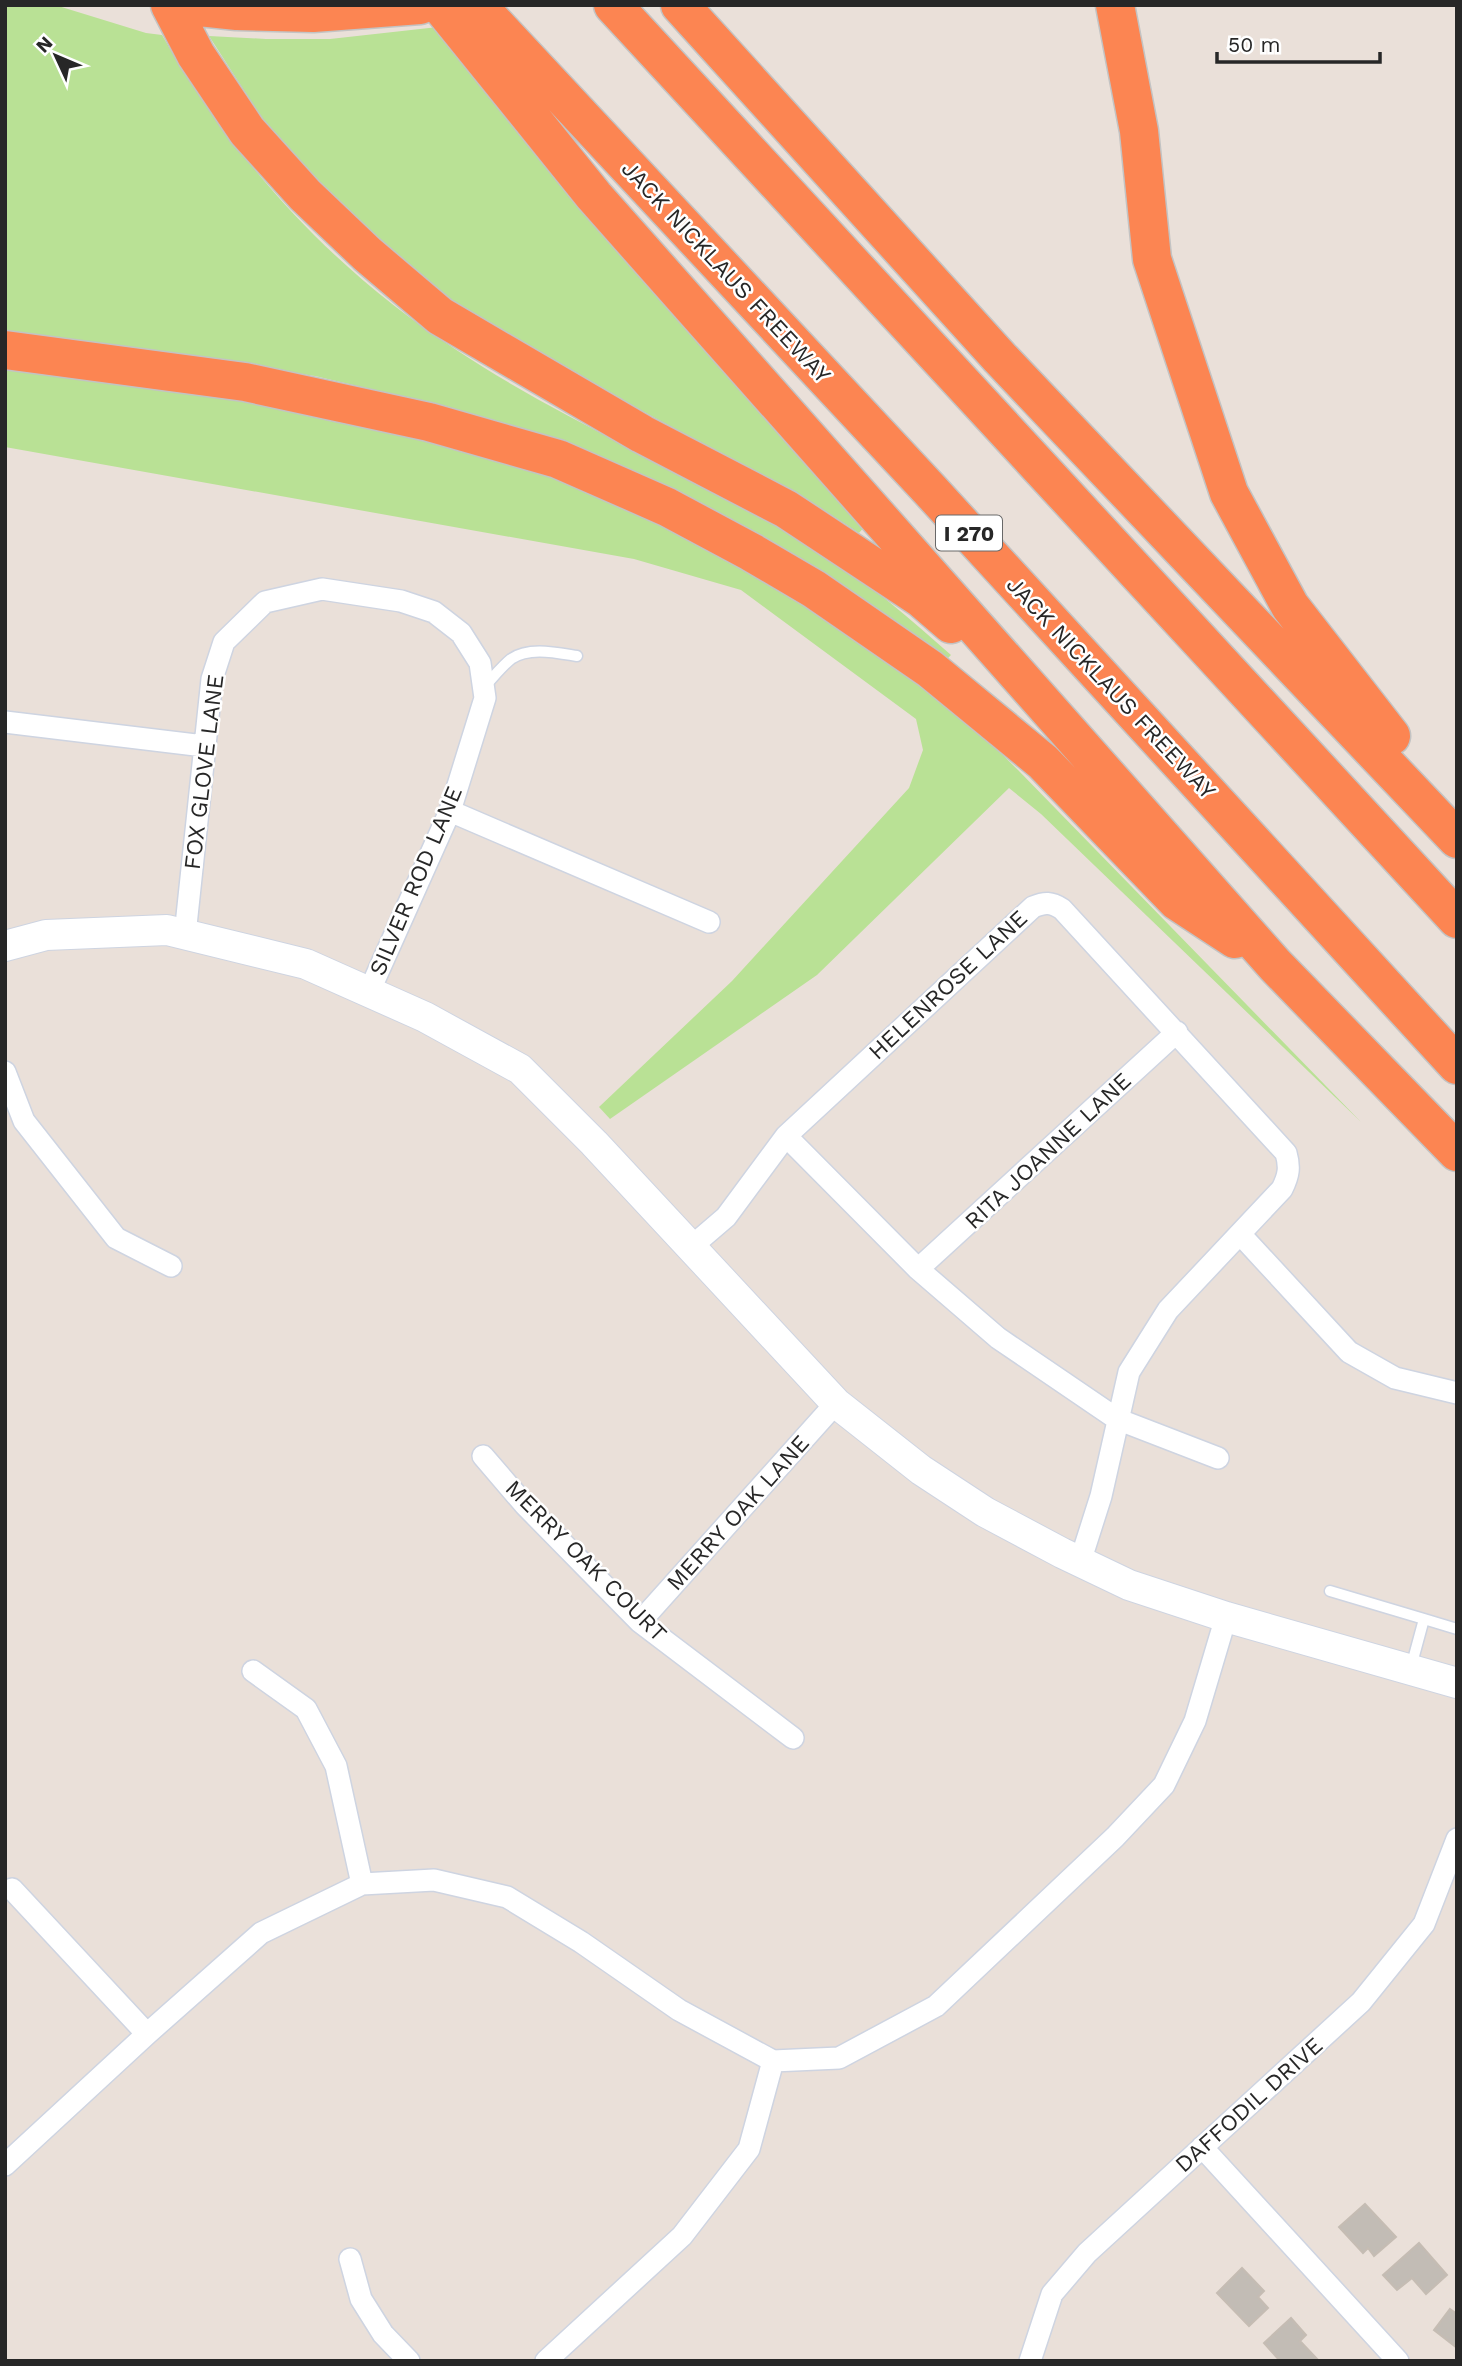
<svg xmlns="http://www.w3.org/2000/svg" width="1462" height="2366" font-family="'Work Sans',sans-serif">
<rect width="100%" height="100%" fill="#eae0d9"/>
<path fill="#b9e195" d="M5 5H55L146 33 162 35C237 165 332 269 458 351 574 428 706 479 823 553 869 583 910 619 951 655L944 662 447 407 315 376 5 332Z
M438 27 537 153 647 286 865 526 859 533 814 504 500 334 408 271 302 167 263 120 209 36 266 39H330Z
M5 361 404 423 608 497 807 601 893 661 969 722 1018 770 1361 1122 1041 814 1009 788 817 975 610 1119 599 1107 732 981 909 788 923 750 916 719 741 590 634 559 5 447Z"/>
<path fill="#c2bcb5" stroke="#c5bcb3" stroke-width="2" d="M1365 2204 1396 2237 1374 2256 1368 2248 1363 2253 1339 2227Z
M1419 2243 1447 2275 1426 2294 1412 2278 1397 2290 1383 2275Z
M1242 2268 1264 2291 1258 2297 1268 2308 1249 2326 1217 2293Z
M1450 2309 1457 2314V2348L1434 2330Z
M1291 2318 1306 2335 1300 2341 1319 2361H1280L1264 2343Z"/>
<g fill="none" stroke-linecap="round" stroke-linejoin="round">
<defs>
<path id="lane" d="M483 688C492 679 501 667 511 659 529 646 558 653 577 656
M1330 1591 1424 1619 1411 1667
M1424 1619 1457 1629"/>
<path id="street" d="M5 722 204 746
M450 811 709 922
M185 935 212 679 224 642 265 602 322 589 401 601 434 612 461 633 480 663 485 698 450 811 369 992
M5 1072 24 1121 116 1238 171 1266
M786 1136 918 1269 998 1338 1117 1419 1218 1458
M1240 1234 1349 1352 1395 1378 1457 1393
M691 1247 726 1217 786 1136 1033 907C1045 902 1051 902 1062 909L1286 1153C1290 1167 1289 1175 1282 1189L1168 1310 1129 1372 1101 1496 1080 1562
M918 1269 1177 1032
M483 1456 525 1505 640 1622 793 1738
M640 1622 836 1403
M253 1671 306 1709 336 1766 362 1884
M12 1889 147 2034
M1202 2147 1398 2361
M5 2165 147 2034 261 1933 362 1884 434 1880 507 1897 581 1942 679 2010 773 2061 839 2058 936 2006 1115 1837 1164 1785 1195 1721 1226 1617
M350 2259 361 2299 383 2334 409 2361
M546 2361 682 2236 749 2149 773 2061
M1030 2361 1052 2294 1087 2253 1361 2002 1424 1924 1457 1839"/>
<path id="secondary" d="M5 946 46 935 167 930 306 964 425 1017 520 1069 594 1143 836 1403 921 1470 985 1512 1062 1553 1129 1585 1226 1617 1457 1683"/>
<path id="highway" d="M170 5 196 55 247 131 305 195 367 254 440 316 642 434 786 509 922 599 951 624
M181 5 237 11 313 13 420 5
M440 5 594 196 1275 965 1457 1152
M477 5 930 490 1457 1065
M613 5 1457 919
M680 5 1000 358 1457 839
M1115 5 1139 131 1152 259 1229 493 1290 606 1391 736
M5 350 245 382 429 422 558 459 667 507 751 552 814 589 930 669 1043 762 1177 901 1235 939"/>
</defs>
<use href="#lane" stroke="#ced4e1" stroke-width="13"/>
<use href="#street" stroke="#ced4e1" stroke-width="24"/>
<use href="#secondary" stroke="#ced4e1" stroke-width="32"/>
<use href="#highway" stroke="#c3c3c3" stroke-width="41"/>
<use href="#lane" stroke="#fff" stroke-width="10"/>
<use href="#street" stroke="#fff" stroke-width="21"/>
<use href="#secondary" stroke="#fff" stroke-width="30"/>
<use href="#highway" stroke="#fc8552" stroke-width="38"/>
</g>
<g text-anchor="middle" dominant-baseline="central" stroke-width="5" stroke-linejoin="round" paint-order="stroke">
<rect fill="#fff" stroke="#686868" stroke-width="2" x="936" y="515.5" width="66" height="35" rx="5"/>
<g font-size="21" font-weight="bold" fill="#272727">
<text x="969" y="533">I 270</text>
</g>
<g font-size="23" fill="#272727" stroke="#fff">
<text transform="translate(726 272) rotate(47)">JACK NICKLAUS FREEWAY</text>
<text transform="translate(1111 688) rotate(47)">JACK NICKLAUS FREEWAY</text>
<text transform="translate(204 772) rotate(-83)">FOX GLOVE LANE</text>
<text transform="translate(416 881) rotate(-67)">SILVER ROD LANE</text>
<text transform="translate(948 985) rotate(-43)">HELENROSE LANE</text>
<text transform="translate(1048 1151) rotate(-43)">RITA JOANNE LANE</text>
<text transform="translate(738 1513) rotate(-48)">MERRY OAK LANE</text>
<text transform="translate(586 1561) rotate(45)">MERRY OAK COURT</text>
<text transform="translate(1249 2105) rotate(-42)">DAFFODIL DRIVE</text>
</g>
</g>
<rect width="1462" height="2366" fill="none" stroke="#272727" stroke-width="14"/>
<g transform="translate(56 56) rotate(314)" stroke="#ffffff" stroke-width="5" paint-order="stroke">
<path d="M0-5L12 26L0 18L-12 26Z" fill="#272727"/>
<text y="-10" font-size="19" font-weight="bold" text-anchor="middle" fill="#272727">N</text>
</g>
<path d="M1217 52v10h163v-10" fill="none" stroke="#272727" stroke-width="3.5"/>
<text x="1228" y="52" font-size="21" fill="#272727" stroke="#ffffff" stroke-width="5" paint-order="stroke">50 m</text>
</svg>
